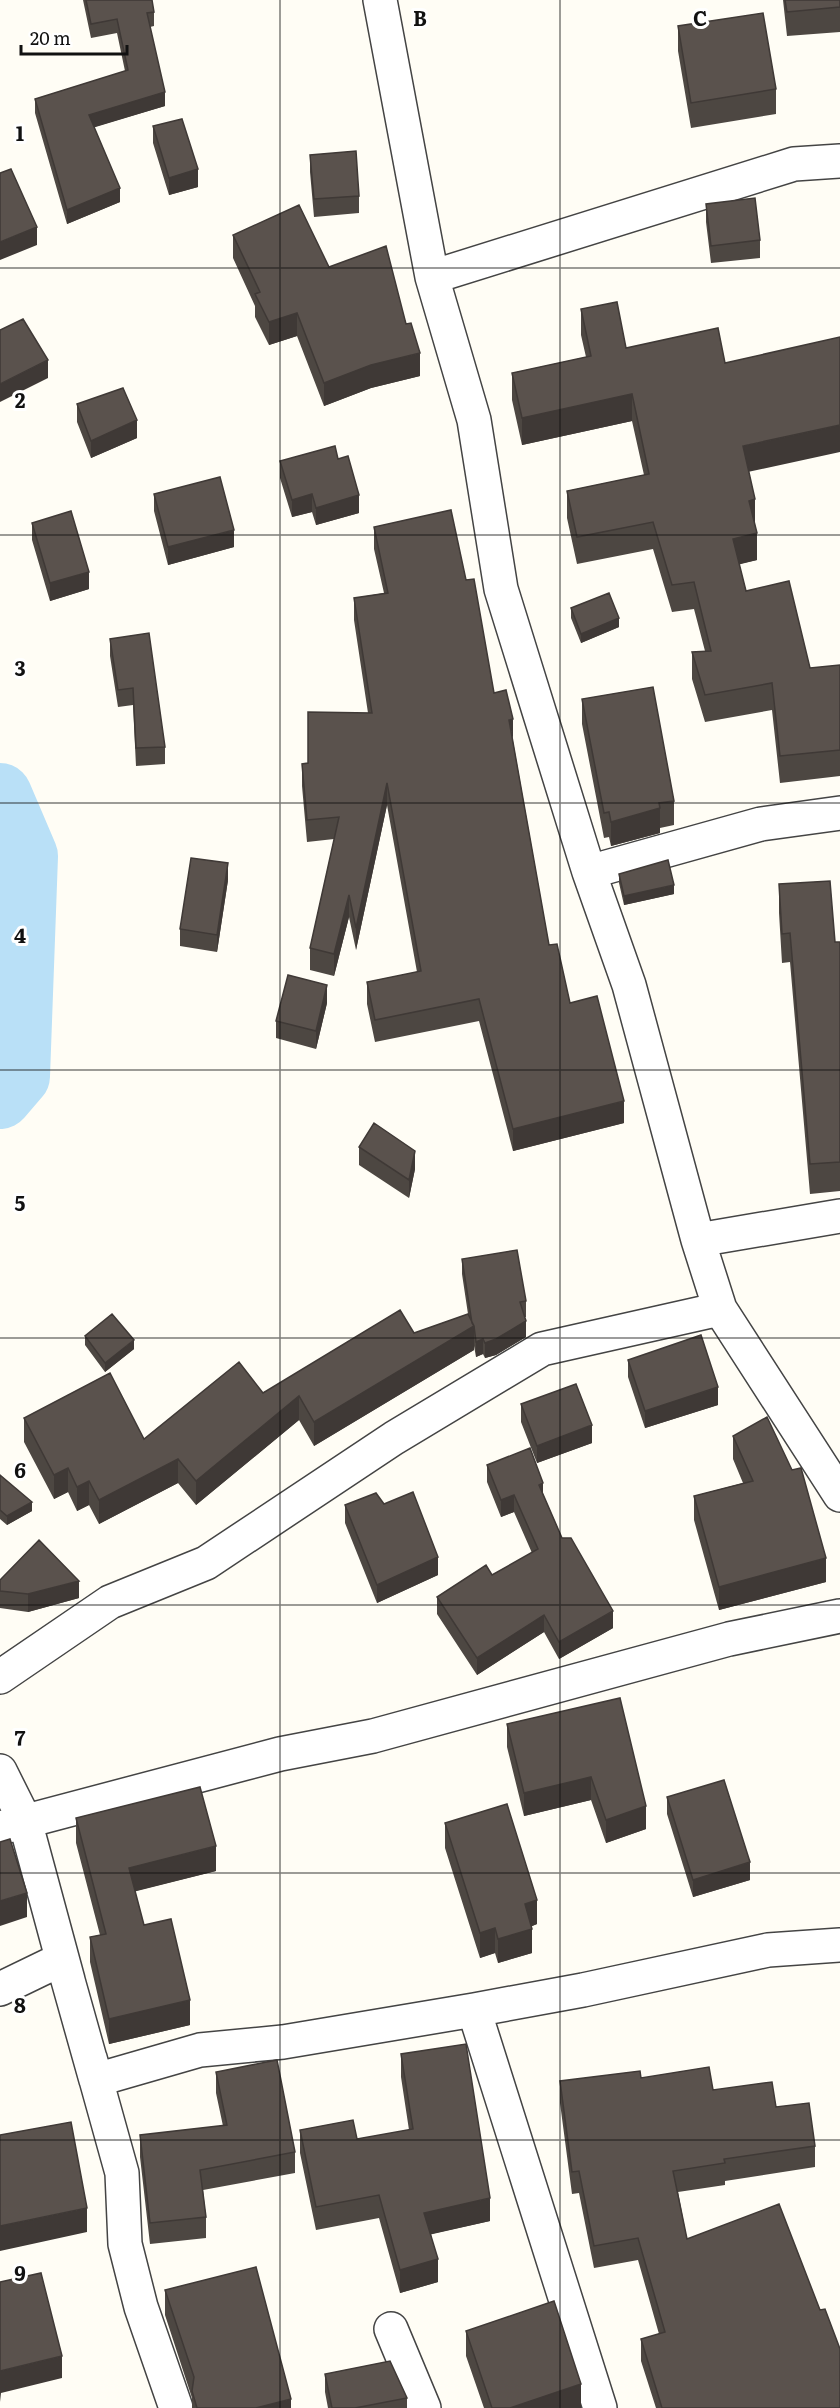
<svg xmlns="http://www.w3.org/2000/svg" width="840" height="2408" font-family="Literata,serif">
<rect width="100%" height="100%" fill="#fffdf5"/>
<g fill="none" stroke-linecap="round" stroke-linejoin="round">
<path stroke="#b9e0f7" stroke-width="64" d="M0 795 26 856 18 1076 0 1097"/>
<defs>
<path id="minor" d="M380 0 432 277 474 420 501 589 589 872 629 985 698 1240 720 1309 840 1495
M432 277 794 164 840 161
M589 872 761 824 840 813
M698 1240 840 1216
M0 1677 110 1602 206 1563 394 1438 542 1349 720 1309
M0 1771 25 1821 68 1980
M0 1828 280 1754 373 1736 729 1639 840 1616
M0 1989 62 1959 96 2080 200 2050 283 2042 474 2010 583 1990 768 1950 840 1945
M474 2010 600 2408
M90 2058 122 2173 125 2244 141 2307 176 2408
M391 2329 424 2408"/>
</defs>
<use href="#minor" stroke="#444" stroke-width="36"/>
<use href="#minor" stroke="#fff" stroke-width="33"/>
</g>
<path fill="#4d4742" d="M83 0H152L154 12V26L150 27 165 106 94 127 120 202 67 224 35 113V99L125 71 117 33 91 38Z
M783 0H840V32L787 36Z
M678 26 776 89V114L691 128 678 51Z
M153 126 198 187 169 195 153 143Z
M310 155 359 196V213L314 217 310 172Z
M706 204 760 240V258L711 263 706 222Z
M233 235 329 267 420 376 371 388 324 406 297 336 269 345 255 317V306L233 258Z
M581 309 626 348 749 472 755 524 757 560 739 564 746 591 810 668 840 665V776L780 783 772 710 705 722 692 679V652L705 651 694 609 672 612 653 549 577 564 567 518V491L644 475 632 421 522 445 512 400V373L586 357 581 335Z
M77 404 137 438 91 458 77 422Z
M338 459 359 513 316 525 312 512 292 517 280 478V461Z
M154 494 234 547 168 565 154 511Z
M32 523 89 589 50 601 32 540Z
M374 527 466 580 494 693 513 741 549 945 570 1003 624 1123 513 1151 479 1021 375 1042 367 1004V982L417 972 387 805 356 950 349 917 334 976 310 970V948L334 839 307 842 302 786V764L308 763 368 713 354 620V598L384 593 374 549Z
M571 608 619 627 581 643 571 618Z
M110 639 165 747V764L136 766 133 705 118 707 110 656Z
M582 699 674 801V825L660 828V833L611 846 609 837 604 838 582 724Z
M619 874 674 894 624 905 619 883Z
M228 880 217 952 180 946V929Z
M779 884 835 942H840V1191L810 1194 790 962 782 963 779 913Z
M327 1003 316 1049 276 1038V1021Z
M359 1147 415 1169 409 1198 359 1165Z
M462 1259 526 1301V1317H524L526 1337 496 1355 485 1358 483 1354 476 1357 474 1346V1350L314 1446 299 1420 196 1505 178 1483 99 1524 89 1505 77 1511 68 1492 54 1499 24 1442V1418L144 1439 414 1333 468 1314 462 1274Z
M85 1336 134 1349 105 1372 85 1345Z
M628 1360 718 1405 645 1428 628 1377Z
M521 1404 592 1443 537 1463 521 1422Z
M733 1436 826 1582 719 1610 694 1520V1496L743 1483 733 1459Z
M487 1465 543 1494 562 1538 613 1628 559 1659 544 1632 477 1675 437 1614V1597L492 1575 532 1553 514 1512 501 1517 487 1482Z
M0 1475 32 1511 7 1525 0 1519Z
M384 1504 438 1575 377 1603 345 1523V1505Z
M0 1580 79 1598 28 1612 0 1608Z
M620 1698 646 1829 606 1843 591 1800 524 1816 507 1747V1724Z
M667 1797 750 1880 693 1897 667 1814Z
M76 1818 216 1871 135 1891 144 1925 190 2025 109 2044 90 1962V1937L100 1935 76 1843Z
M445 1823 537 1924 532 1926V1953L498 1963 495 1953 480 1958 445 1848Z
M401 2054 490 2221 431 2234 438 2282 400 2293 379 2218 316 2230 300 2153V2130L357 2139 409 2130 401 2077Z
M216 2072 295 2152V2173L203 2190 206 2217V2238L150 2244 140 2157V2135L223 2126 216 2093Z
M641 2078 713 2090 776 2107 815 2146V2167L725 2181V2185L678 2192 687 2239 840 2408H656L641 2361V2339L659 2334 638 2260 594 2268 579 2193 572 2194 560 2103V2081Z
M165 2290 291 2408H192V2398L165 2315Z
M466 2331 581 2408H484L466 2356Z
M325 2374 407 2398V2408H328L325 2392Z"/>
<path fill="#3f3936" d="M165 92V106L89 129V115Z
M198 169V187L169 195V178Z
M120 188V202L67 224V210Z
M37 227V245L0 260V242Z
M297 313V336L269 345V322Z
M420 353V376L371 388 324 406V383L371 365Z
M48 360V378L0 402V384Z
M632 394V421L522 445V418Z
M137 420V438L91 458V441Z
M840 425V452L743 473V446Z
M312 494V512L292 517V500Z
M359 495V513L316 525V508Z
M755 499V526L749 501Z
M234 530V547L168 565V547Z
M757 533V560L733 566V539Z
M89 572V589L50 601V583Z
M619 618V627L581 643V634Z
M513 719V741L509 720Z
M387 783V805L356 950V928Z
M660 808V833L611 846V822Z
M228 863V880L217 952V935Z
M674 885V894L624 905V896Z
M349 895V917L334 976V954Z
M327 985V1003L316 1049V1031Z
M624 1101V1123L513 1151V1129Z
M415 1151V1169L409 1198V1180Z
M526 1321V1337L496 1355 485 1358V1343Z
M474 1326V1350L314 1446V1422Z
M483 1339V1354L476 1357V1342Z
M134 1340V1349L105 1372V1363Z
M718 1387V1405L645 1428V1411Z
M299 1396V1420L196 1505V1481Z
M592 1425V1443L537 1463V1446Z
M178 1459V1483L99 1524V1500Z
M68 1468V1492L54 1499V1475Z
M89 1481V1505L77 1511V1487Z
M543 1483V1500L539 1485Z
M514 1495V1512L501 1517V1500Z
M32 1502V1511L7 1525V1516Z
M438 1557V1575L377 1603V1585Z
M826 1558V1582L719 1610V1587Z
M79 1581V1598L28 1612V1594Z
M613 1611V1628L559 1659V1642Z
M544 1615V1632L477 1675V1658Z
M591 1777V1800L524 1816V1793Z
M646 1806V1829L606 1843V1820Z
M216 1846V1871L129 1893V1868Z
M750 1862V1880L693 1897V1880Z
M27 1893V1917L0 1926V1901Z
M537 1900V1924L525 1929V1904Z
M495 1928V1953L480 1958V1933Z
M532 1929V1953L498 1963V1939Z
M190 2000V2025L109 2044V2019Z
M490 2198V2221L424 2236V2213Z
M87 2208V2232L0 2251V2226Z
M438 2259V2282L400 2293V2270Z
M62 2356V2378L1 2393 0 2402V2371Z
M581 2384V2408H510Z
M291 2399V2408H256Z"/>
<path fill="#5a524d" stroke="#3f3936" stroke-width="1.5" d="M86 0H152L154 12 147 13 165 92 89 115 120 188 67 210 35 99 128 70 117 19 91 24Z
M785 0H840V7L787 12Z
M763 13 776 89 691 103 678 26Z
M182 119 198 169 169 178 153 126Z
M356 151 359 196 314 199 310 155Z
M11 169 37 227 0 242V173Z
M755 198 760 240 711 246 706 204Z
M299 205 329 267 386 246 406 324 411 323 420 353 371 365 324 383 297 313 269 322 255 294 260 292 233 235Z
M617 302 626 348 718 328 725 363 840 337V425L743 446 755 499 749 501 757 533 733 539 746 591 789 581 810 668 840 665V750L780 756 772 683 705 695 692 652 711 651 694 582 672 585 653 522 577 537 567 491 649 474 632 394 522 418 512 373 591 356 581 309Z
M23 319 48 360 0 384V330Z
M123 388 137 420 91 441 77 404Z
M335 446 338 459 348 456 359 495 316 508 312 494 292 500 280 461Z
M220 477 234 530 168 547 154 494Z
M451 510 466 580 474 579 494 693 506 690 513 719 509 720 549 945 557 944 570 1003 597 996 624 1101 513 1129 479 999 375 1020 367 982 421 971 387 783 356 928 349 895 334 954 310 948 339 817 307 820 302 764 308 763V712L372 713 354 598 388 593 374 527Z
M71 511 89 572 50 583 32 523Z
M609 593 619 618 581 634 571 608Z
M149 633 165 747 136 748 133 688 118 690 110 639Z
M653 687 674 801 659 803 660 808 611 822 609 812 604 813 582 699Z
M191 858 228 863 217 935 180 929Z
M668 860 674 885 624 896 619 874Z
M830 881 835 942H840V1162L810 1164 790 933 782 934 779 884Z
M288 975 327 985 316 1031 276 1021Z
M374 1123 415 1151 409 1180 359 1147Z
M517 1250 526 1301 520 1302 526 1321 496 1339 485 1343 483 1339 476 1342 474 1326 472 1323 462 1259Z
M400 1310 414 1333 468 1314 474 1326 314 1422 299 1396 196 1481 178 1459 99 1500 89 1481 77 1487 68 1468 54 1475 24 1418 110 1373 144 1439 239 1362 263 1393Z
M112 1314 134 1340 105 1363 85 1336Z
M701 1335 718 1387 645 1411 628 1360Z
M576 1384 592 1425 537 1446 521 1404Z
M767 1417 792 1470 801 1468 826 1558 719 1587 694 1496 753 1481 733 1436Z
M530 1448 543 1483 539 1485 562 1538H571L613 1611 559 1642 544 1615 477 1658 437 1597 486 1565 492 1575 538 1549 514 1495 501 1500 487 1465Z
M0 1475 32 1502 7 1516 0 1510Z
M413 1492 438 1557 377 1585 345 1505 376 1493 384 1504Z
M39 1540 79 1581 28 1594 0 1591V1580Z
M620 1698 646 1806 606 1820 591 1777 524 1793 507 1724Z
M724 1780 750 1862 693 1880 667 1797Z
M200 1787 216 1846 129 1868 144 1925 171 1919 190 2000 109 2019 90 1937 106 1934 76 1818Z
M507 1804 537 1900 525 1904 532 1929 498 1939 495 1928 480 1933 445 1823Z
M10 1839 27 1893 0 1901V1842Z
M466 2044 490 2198 424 2213 438 2259 400 2270 379 2195 316 2207 300 2130 353 2120 357 2139 413 2129 401 2054Z
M277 2060 295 2152 200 2170 206 2217 150 2223 140 2135 227 2125 216 2072Z
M709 2067 713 2090 772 2082 776 2107 809 2103 815 2146 724 2159 725 2163 673 2171 687 2239 779 2204 820 2310 825 2309 840 2349V2408H662L641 2339 665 2332 638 2238 594 2246 579 2171 572 2172 560 2081 640 2071 641 2078Z
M71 2122 87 2208 0 2226V2135Z
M256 2267 291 2399 256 2408H197L192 2391 194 2377 165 2290Z
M41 2273 62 2356 0 2371V2282Z
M554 2301 581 2384 510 2408H492L466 2331Z
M390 2361 407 2398 355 2408H332L325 2374Z"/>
<path fill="none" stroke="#111" stroke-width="1.5" stroke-opacity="0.55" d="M280 0V2408M560 0V2408M0 268H840M0 535H840M0 803H840M0 1070H840M0 1338H840M0 1605H840M0 1873H840M0 2140H840"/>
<g font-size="20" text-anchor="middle" font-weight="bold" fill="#111" stroke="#fff" stroke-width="6" stroke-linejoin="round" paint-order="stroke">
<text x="420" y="26">B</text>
<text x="700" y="26">C</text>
<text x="20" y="141">1</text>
<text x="20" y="408">2</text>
<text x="20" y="676">3</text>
<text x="20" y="943">4</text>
<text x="20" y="1211">5</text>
<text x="20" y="1478">6</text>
<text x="20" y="1746">7</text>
<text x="20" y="2013">8</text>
<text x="20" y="2281">9</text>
</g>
<path d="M21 45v9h106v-9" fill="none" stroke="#111111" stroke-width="3"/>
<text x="30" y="45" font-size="18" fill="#111111" stroke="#ffffff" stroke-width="4.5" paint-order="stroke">20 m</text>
</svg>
